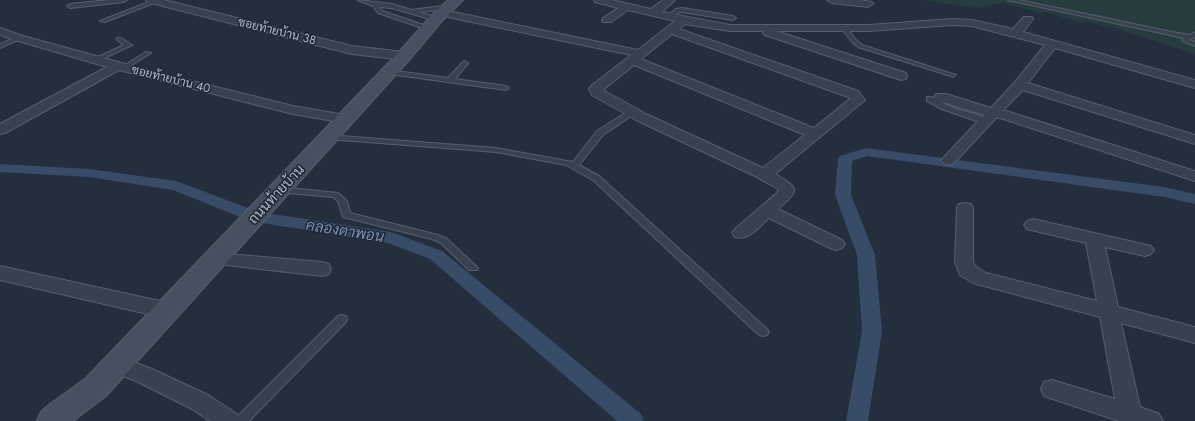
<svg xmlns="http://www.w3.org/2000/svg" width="1195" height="421" font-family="Jost,Sarabun,sans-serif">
<rect width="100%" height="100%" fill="#242f3e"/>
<path fill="#263c3f" d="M922 0H1195V54L1114 28 1084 21 1082 23 1045 12 1041 13 1003 3 976 8Z"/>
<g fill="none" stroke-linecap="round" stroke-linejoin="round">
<path fill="#394c67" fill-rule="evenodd" d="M866 148 1164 187 1195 194V204L1164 197 867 156 852 161 851 195 875 255 882 331 868 421H846L862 331 857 255 835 195 838 159 840 156Z
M0 164 89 169 176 181 259 212 391 232 442 251 641 414 644 421H617L430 259 388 243 250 221 173 190 89 177 0 172Z"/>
<defs>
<path id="lane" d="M109 0H127L124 2 70 8 67 6 70 4Z
M154 0 159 1 105 22 100 21Z
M357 0 392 4 412 10 449 5 452 7 449 9 419 12 438 18 439 19 436 21 392 8 379 7 382 11 430 27V29L428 30 378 13 373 6Z
M1008 0H1019L1172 32 1190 35 1195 32V37L1189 40 1195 42V46L1183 41 1182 40 1184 38Z
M682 8 733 16 736 18 733 20 682 12H679L671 17 666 16 676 9Z
M845 27 847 28 856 40 862 45 956 75 953 77 951 76 858 47 852 42 842 29Z
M17 37 22 38 0 48V44Z
M117 38H121L132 45 98 61H94V59L124 45 117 40Z
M146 52 151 53 127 68 125 69 122 67Z
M465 61 468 63 455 79 506 86 509 88 506 90 389 74 386 72 389 70 448 78 463 62Z
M927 97C936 96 941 102 947 105 960 112 978 112 989 121L988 123H982L942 109 927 101Z
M630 110H636L637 112 603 135 579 165 599 176 767 329 769 332 767 335 763 336 759 335 593 180 566 165 496 152 328 139 324 137 328 135 496 148 573 162 597 131Z
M280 187 338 193 347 201 350 213 438 235 447 239 478 268 477 270H469L441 243 432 239 343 217 338 201 333 197 277 192 276 190 277 188Z
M342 315 346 316 347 319 346 322 249 421H235L237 417 338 316Z"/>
<path id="street" d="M146 0H164L352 46 404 52 408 53 410 56 408 59 404 60 352 54 147 2Z
M594 0H612L651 9 663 0H675L662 12 730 25H869L952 19 972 20 1013 29 1024 17H1032L1033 19 1023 32 1195 80V88L1055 48 1028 83 1195 135V144L1023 90 1003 110 1195 171V181L997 117 954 163 949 165 944 163 941 160 944 157 984 115 936 100 934 97 936 94H946L991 108 1015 82 1045 45 972 26 952 25 869 31H776L906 73 907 76 906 79 901 80 765 35 763 33 764 31H730L685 24 679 29 858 91 865 100 775 174C801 189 799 190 778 209L842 240 845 244 842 248 836 250 830 248 769 218C759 227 749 241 735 237L732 233 735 229 778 192V189L757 177 636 120 592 95 589 89 591 86 631 55 443 16 438 13 443 10 638 50 675 21 628 10 611 22H603L602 20 603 18 618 8 595 2ZM672 34 848 97 850 99 814 128 641 59ZM634 65 805 135 763 168 646 114 603 90Z
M827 0H860L872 2 873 4 868 7 832 3Z
M0 28 23 36 140 68 293 106 345 115 350 116 352 119 350 122 345 123 293 114 119 70 5 133 0 134V124L107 67 15 40 0 35Z
M965 203 971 204 973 208V262L975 266 986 273 1097 301 1086 243 1027 229 1024 225 1027 221 1033 219 1151 246 1154 250 1151 254 1145 256 1105 247 1118 307 1195 327V343L1121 323 1140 407 1159 414 1163 421H1119L1044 396 1041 389 1044 382 1052 380 1115 399 1100 317 973 283 960 275 955 262 957 208 959 204Z
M216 253 322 262 329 264 331 269 329 274 322 276 209 263 207 259 209 255Z
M0 266 169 303 176 306 179 311 176 316 169 319 0 280Z
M118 356 152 369 208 395 237 414 241 421H210L192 409 136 381 110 371 107 365 110 359Z"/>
<path id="secondary" d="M448 0H463L441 22 410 59 106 396 73 421H37L41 412 46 407 86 378 398 53 431 16Z"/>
</defs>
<use href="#lane" stroke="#565f6c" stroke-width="2"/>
<use href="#street" stroke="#565f6c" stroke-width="2"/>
<use href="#secondary" stroke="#565f6c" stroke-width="2"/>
<use href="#lane" fill="#38414e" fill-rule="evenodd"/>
<use href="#street" fill="#38414e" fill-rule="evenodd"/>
<use href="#secondary" fill="#465061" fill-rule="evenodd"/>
</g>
<g text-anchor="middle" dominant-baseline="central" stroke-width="3" stroke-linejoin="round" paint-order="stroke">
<g font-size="12" fill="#b4bcc9" stroke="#1d2633">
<text transform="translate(277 31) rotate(14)">ซอยท้ายบ้าน 38</text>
<text transform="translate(171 79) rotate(14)">ซอยท้ายบ้าน 40</text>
</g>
<g font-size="14" fill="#b4bcc9" stroke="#1d2633">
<text transform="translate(276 194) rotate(-47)">ถนนท้ายบ้าน</text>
</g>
<g font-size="15" font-style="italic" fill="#7c92b1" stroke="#1d2633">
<text transform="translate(345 231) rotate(9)">คลองตาพอน</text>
</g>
</g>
</svg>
